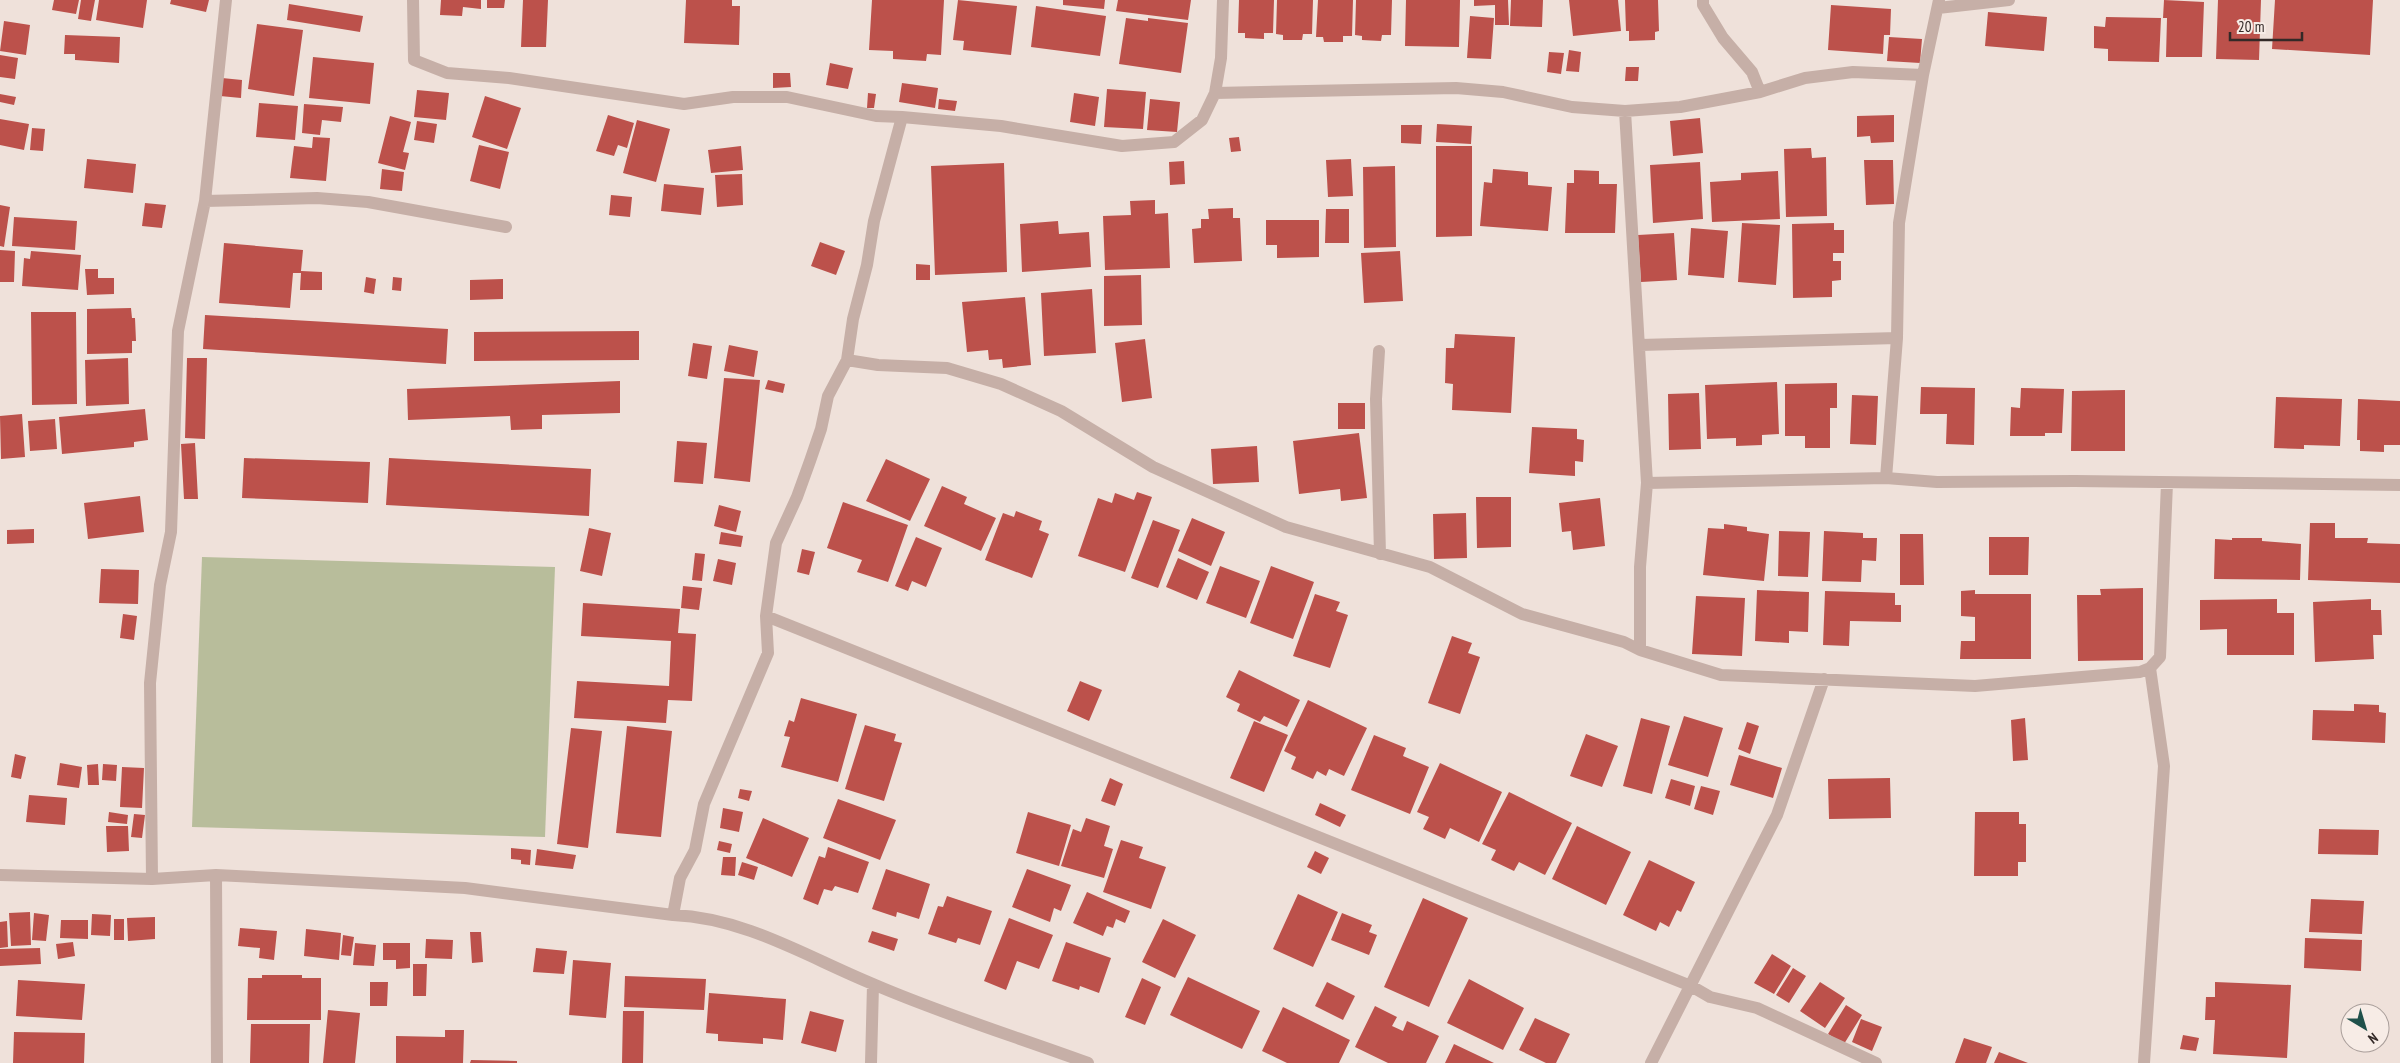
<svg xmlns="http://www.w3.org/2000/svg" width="2400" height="1063" font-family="'PT Sans Narrow',sans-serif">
<rect width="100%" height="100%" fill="#efe1da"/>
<path fill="#b8bd9b" d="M202 557 555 567 545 837 192 827Z"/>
<path fill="#bc514b" d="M54 0H79L76 14 52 10Z
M81 0H95L91 21 78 19Z
M99 0H147L143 28 96 20Z
M171 0H209L206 12 170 4Z
M441 0H481V9L463 7 462 16 440 15Z
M487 0H505L504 8H487Z
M523 0H548L546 47H521Z
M686 0H732V6H740L739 45 684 43Z
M872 0H944L941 55 927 54 926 61 893 59V51L869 50Z
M958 0 1017 6 1011 55 963 50 964 41 953 40Z
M1063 0H1105L1104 9 1063 5Z
M1118 0H1191L1188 20 1116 11Z
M1239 0H1274L1273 33H1264V39L1245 38V33H1238Z
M1277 0H1313L1312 34H1303L1302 40H1283V35L1276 34Z
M1318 0H1353L1352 36H1343V42H1324L1323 37H1316Z
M1356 0H1392L1391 35H1382L1381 41 1362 40V36L1355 35Z
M1406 0H1460L1459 47 1405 46Z
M1474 0H1508L1509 25H1495V5L1474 6Z
M1511 0H1543L1542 27 1510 26Z
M1569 0H1618L1621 31 1573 36Z
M1625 0H1658L1659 31 1655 32V40L1629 41V31H1626Z
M2164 0 2204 2 2202 57H2166L2167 18H2163Z
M2218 0H2261L2259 60 2216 59Z
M2275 0H2373L2370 55 2272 49Z
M289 4 363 16 360 32 287 20Z
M1831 5 1891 9 1890 35H1884L1883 54 1828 50Z
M1036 6 1106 16 1100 56 1031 47Z
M1988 12 2047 17 2044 51 1985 46Z
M1470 16 1494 18 1491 59 1467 58Z
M2106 17 2161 18 2159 62 2108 61V49L2094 48V26L2105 27Z
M1126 18 1148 21V18L1188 23 1181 73 1119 64Z
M4 21 30 25 26 55 0 51Z
M257 24 303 30 294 96 248 89Z
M65 35 120 37 119 63 75 60V54H64Z
M1889 37 1922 39 1920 63 1887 61Z
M1569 50 1581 52 1579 72 1566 71Z
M1549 52 1564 53 1561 74 1547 72Z
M0 55 18 58 15 79 0 77Z
M313 57 374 63 370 104 309 98Z
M830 63 853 68 848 89 826 85Z
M1626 67H1639L1638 81H1625Z
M773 73H790L791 87 773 88Z
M222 78 242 80 241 98 220 96Z
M902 83 938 88 935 108 899 102Z
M1107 89 1146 92 1143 129 1104 127Z
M417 90 449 93 446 120 414 117Z
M868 93 876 94 874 108H867Z
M1074 93 1099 97 1095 126 1070 122Z
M0 94 16 97 14 105 0 102Z
M485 96 521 108 507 149 472 137Z
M939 99 957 101 955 111 938 109Z
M1150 99 1180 102 1177 132 1147 130Z
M259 103 298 106 295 140 256 137Z
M304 104 343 107 341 122 322 120 320 135 302 133Z
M608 115 634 123 627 148 618 145 614 156 596 151Z
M1894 115V142L1871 143 1870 136 1857 137V116Z
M390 116 411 122 403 152 409 153 405 170 378 163Z
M1700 118 1703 153 1673 156 1670 121Z
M0 119 29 124 24 150 0 145Z
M637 120 670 129 656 182 623 173Z
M417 121 437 124 434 143 414 140Z
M1437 124 1472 126 1471 144 1436 142Z
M1401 125H1422L1421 144 1401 143Z
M32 128 45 129 43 151 30 150Z
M313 137 330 138 326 181 290 178 294 146 312 148Z
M1239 137 1241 151 1231 152 1229 138Z
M479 145 509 152 500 189 470 181Z
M741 146 743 170 711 173 708 150Z
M1436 146H1472V236L1436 237Z
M1811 148 1812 158 1826 157 1827 216 1786 217 1784 149Z
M87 159 136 164 133 193 84 188Z
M1351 159 1353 196 1328 197 1326 160Z
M1864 160H1893L1894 204 1866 205Z
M1184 161 1185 184 1170 185 1169 162Z
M1700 162 1703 219 1653 223 1650 165Z
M1004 163 1007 272 935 275 931 166Z
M1395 166 1396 247 1364 248 1363 167Z
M382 169 404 172 402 191 380 189Z
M1493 169 1528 172V185L1552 187 1548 231 1480 226 1484 182 1492 183Z
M1574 170 1599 171V184H1617L1615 233H1565L1567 183H1574Z
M1778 171 1780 219 1712 222 1710 182 1741 180V173Z
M742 174 743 205 717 207 715 175Z
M664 184 704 188 701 215 661 211Z
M611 195 632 197 630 217 609 215Z
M1155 200V214L1168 213 1170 268 1105 270 1103 216 1131 215 1130 201Z
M145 203 166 205 162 228 142 226Z
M0 205 10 207 4 247 0 246Z
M1233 208V218H1240L1242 261 1194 263 1192 229 1201 228V219H1209L1208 209Z
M1326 209H1349V243H1325Z
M14 217 77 221 75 250 12 246Z
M1266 220H1319V257L1277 258V245H1266Z
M1058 221 1059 234 1089 232 1091 267 1022 272 1020 224Z
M1742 223 1780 225 1776 285 1738 282Z
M1834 223V230H1844V253H1833V261H1841V280L1832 281V297L1793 298 1792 224Z
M1691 228 1728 231 1724 278 1688 275Z
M1674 233 1677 280 1641 282 1638 235Z
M820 242 845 251 836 275 811 266Z
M224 243 303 250 301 271 322 272V290H300L301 273H293L290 308 219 303Z
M0 250 15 251 14 282H0Z
M31 251 81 255 78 290 22 286 24 258 30 259Z
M1400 251 1403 301 1364 303 1361 253Z
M916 264 930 265V280H916Z
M85 269H98V278H114V294L87 295Z
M1141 275 1142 325 1104 326V276Z
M366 277 376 279 374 294 364 292Z
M393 277 402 278 401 291 392 290Z
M503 279V299L470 300V280Z
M1092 289 1096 353 1044 356 1041 293Z
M1025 297 1031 365 1003 368 1002 359 989 360 988 350 967 352 962 302Z
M131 308 132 318H135L136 341H132V353L87 354V309Z
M31 312H76L77 404 32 405Z
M205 315 448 329 446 364 203 349Z
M639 331V360L474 361V332Z
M1455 334 1515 337 1511 413 1452 410 1453 384 1445 383 1446 348H1454Z
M1145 339 1152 398 1122 402 1115 343Z
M693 343 712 346 707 379 688 376Z
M729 345 758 351 754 377 724 371Z
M128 358 129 404 86 406 85 360Z
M187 358H207L205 439 185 438Z
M724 378 760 380 750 482 714 478Z
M768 380 785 384 783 393 765 389Z
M620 381V413L542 415V429L511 430 510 416 408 420 407 389Z
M1777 382 1779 434 1762 435V445L1736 446V438L1707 439 1705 385Z
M1837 383V408H1830V448H1805V436H1785V384Z
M1921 387 1975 388 1974 445 1946 444 1947 414H1920Z
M2021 388 2064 389 2062 433H2045V436H2010L2011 407 2020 408Z
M2125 390V451H2071L2072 391Z
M1699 393 1701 449 1669 450 1668 394Z
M1852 395 1878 396 1876 445 1850 444Z
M2276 397 2342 399 2340 446 2304 445V449L2274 448Z
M2358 399 2400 401V445H2384V452L2360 451V440H2357Z
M1338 403H1365V429H1338Z
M145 409 148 440 134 442V447L62 454 59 417Z
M22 414 25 457 1 459 0 416Z
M55 419 57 449 30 451 28 421Z
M1532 427 1577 429V439L1584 440 1583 462 1575 461V476L1529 473Z
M1359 433 1367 498 1341 501 1340 489 1299 494 1293 441Z
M677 441 707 443 703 484 674 482Z
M195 443 198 499H184L181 444Z
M1257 446 1259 482 1213 484 1211 449Z
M244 458 370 462 368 503 242 498Z
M389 458 591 469 589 516 386 505Z
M886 459 930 479 910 521 866 501Z
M942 486 967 497 964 504 996 518 981 551 924 526Z
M1137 492 1152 497 1125 572 1078 556 1098 498 1112 503 1115 493 1134 500Z
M140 496 144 532 88 539 84 503Z
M1476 497H1511V547L1477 548Z
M1600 498 1605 546 1573 550 1571 531 1562 532 1559 503Z
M843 502 908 525 888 582 857 572 862 560 827 548Z
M719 505 741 511 736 532 714 526Z
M1016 511 1042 521 1039 530 1049 534 1032 578 985 560 1003 513 1014 517Z
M1466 513 1467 558 1434 559 1433 514Z
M1192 518 1225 532 1211 566 1178 551Z
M1153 520 1180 530 1158 588 1131 578Z
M2310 523H2335V538H2368L2367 543 2400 544V583L2308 580Z
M1724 524 1747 527V531L1769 534 1764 581 1703 575 1708 528 1724 529Z
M589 528 611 533 602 576 580 571Z
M34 529V543L7 544V530Z
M1779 531 1810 532 1808 577 1778 576Z
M1824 531 1863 533V538H1877L1876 561 1862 560 1861 582 1822 581Z
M721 532 743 536 741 547 719 544Z
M1900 534H1923L1924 585H1900Z
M916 537 942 548 926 587 912 581 908 591 895 586Z
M1989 537H2029L2028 575H1989Z
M2232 538H2262V541L2301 544 2300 580 2214 579 2215 539 2232 540Z
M802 549 815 552 809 575 797 572Z
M695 553 705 554 702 581 692 580Z
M1178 558 1209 572 1197 600 1166 587Z
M718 559 736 563 732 585 713 581Z
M1220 566 1260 581 1246 618 1206 603Z
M1271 566 1314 582 1293 639 1250 623Z
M101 569 139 570 138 604 99 603Z
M683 586 702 588 699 610 681 608Z
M2143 588V660L2078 661 2077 595H2101L2100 589Z
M1757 590 1809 592 1808 632 1789 631V643L1755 641Z
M1975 590V594H2031V659H1960L1961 641H1975V617L1961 616V591Z
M1825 591 1895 593V605H1901V622L1850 621 1849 646 1823 645Z
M1315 594 1340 602 1336 611 1348 615 1330 668 1293 656Z
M1696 596 1745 598 1742 656 1692 654Z
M2277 599V613H2294V655H2227V629L2200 630V600Z
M2371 599V610H2381L2382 635H2373L2374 659 2315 662 2313 602Z
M583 603 680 609 678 633 696 634 692 701 668 700 666 723 574 718 577 681 669 686 671 641 581 636Z
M123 614 137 616 134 640 120 638Z
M1452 636 1472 643 1468 653 1480 657 1460 714 1428 703Z
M1239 670 1300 700 1287 727 1264 716 1260 722 1237 711 1240 704 1226 697Z
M1080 681 1102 690 1089 721 1067 711Z
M801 698 857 714 838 782 781 767 790 737 784 736 789 720 794 722Z
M1308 700 1367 728 1344 776 1329 769 1326 776 1317 771 1313 779 1291 769 1296 757 1284 751Z
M2354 704 2379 705V712L2386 713 2385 743 2312 740 2313 710 2354 711Z
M1684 716 1723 728 1708 777 1668 765Z
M1641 718 1670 726 1652 794 1623 786Z
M2025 718 2028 760 2013 761 2011 720Z
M1254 721 1288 735 1264 792 1230 778Z
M1747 722 1759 726 1750 754 1738 749Z
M865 725 896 734 894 741 902 743 884 801 845 789Z
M627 726 672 731 661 837 616 833Z
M571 728 602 731 588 848 557 844Z
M1586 734 1618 746 1602 787 1570 776Z
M1374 735 1406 748 1403 756 1429 767 1410 814 1351 790Z
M15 754 26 757 21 779 11 777Z
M1739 755 1782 768 1773 798 1730 785Z
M60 763 82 767 79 788 57 785Z
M1440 763 1502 792 1479 842 1450 828 1445 839 1423 829 1429 817 1417 812Z
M98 764 99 785H88L87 765Z
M103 764 117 765 116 781 102 780Z
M122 767 144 768 142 808 120 807Z
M1110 778 1123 784 1115 806 1101 801Z
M1890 778 1891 818 1829 819 1828 779Z
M1671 779 1695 786 1690 806 1665 798Z
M1701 786 1720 791 1713 815 1694 809Z
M740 789 752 791 749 801 738 798Z
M1509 792 1572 823 1545 875 1519 862 1514 871 1491 860 1496 850 1482 844Z
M29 795 67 798 65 825 26 822Z
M838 799 896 820 880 860 823 838Z
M1320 803 1346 815 1340 827 1315 815Z
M723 808 743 812 739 832 720 828Z
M109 812 128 815 127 824 108 822Z
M1028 812 1071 825 1059 866 1016 853Z
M1975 812H2019V824H2026V862H2018V876H1974Z
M134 814 145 815 142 838 131 837Z
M763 818 809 838 792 877 746 858Z
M1086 818 1110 826 1104 846 1113 849 1104 878 1061 866 1073 829 1081 832Z
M106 826H128L129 851 107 852Z
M1577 826 1631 852 1606 905 1552 879Z
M2319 829 2379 830 2378 855 2318 854Z
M1121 840 1143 847 1139 858 1166 867 1151 909 1103 892Z
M719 841 732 844 730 853 717 850Z
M828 847 869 862 858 893 835 886 832 891 824 889 818 905 803 899 819 856 825 858Z
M511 848 531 850 530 865 521 864V860L511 859Z
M537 849 576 855 573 869 535 865Z
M1315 851 1329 858 1321 874 1307 867Z
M723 857H736L735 876 721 875Z
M1649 860 1695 882 1681 912 1677 910 1669 927 1660 922 1656 931 1623 915Z
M742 862 758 867 754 880 738 875Z
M886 869 930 884 919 919 897 912 896 917 872 909Z
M1027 869 1071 885 1061 911 1054 908 1050 922 1012 907Z
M1087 892 1130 911 1125 923 1116 919 1113 928 1107 926 1103 936 1073 923Z
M1298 894 1338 912 1313 967 1273 949Z
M947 896 992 911 980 945 958 938 956 943 928 934 938 906 943 907Z
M1423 898 1468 918 1429 1007 1384 987Z
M2311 899 2364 901 2362 934 2309 932Z
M30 912 31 945 11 946 9 913Z
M34 913 49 915 46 941 32 940Z
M1342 913 1372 925 1369 932 1377 935 1369 955 1331 940Z
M92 914 111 915 110 936 91 935Z
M155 917V939L128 941 127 918Z
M1009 918 1053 935 1039 969 1017 961 1006 990 984 981Z
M114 919H124V940H114Z
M1163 919 1196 935 1175 978 1142 962Z
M61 920H88V939L60 938Z
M7 921 8 947 0 948V922Z
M240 928 277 931 274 960 259 958 260 948 238 946Z
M306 929 341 933 339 960 304 956Z
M872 931 898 939 894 951 868 942Z
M470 932H481L483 962 472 963Z
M343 935 354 937 351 956 341 955Z
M2305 938 2362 940 2361 971 2304 968Z
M426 939 453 940 452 959 425 958Z
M73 942 75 956 58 959 56 944Z
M1066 942 1111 958 1099 993 1080 986 1079 990 1052 981Z
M355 943 376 945 374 966 353 965Z
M383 943H410V968L396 969V960H383Z
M40 948 41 964 0 966V949Z
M536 948 567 951 564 974 533 972Z
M1772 954 1791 966 1774 994 1754 983Z
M573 960 611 963 606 1018 569 1015Z
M413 964H427L426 996H413Z
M1793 968 1806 976 1789 1003 1776 995Z
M262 975H302V978H321V1020H247L248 978H262Z
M625 976 706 979 704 1010 624 1007Z
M1188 977 1260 1011 1242 1049 1170 1015Z
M1142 978 1161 987 1145 1025 1125 1017Z
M1469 979 1524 1008 1503 1050 1447 1023Z
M18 980 85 984 82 1020 16 1016Z
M370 982H388L387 1006H370Z
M1327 982 1355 996 1343 1020 1315 1006Z
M1820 982 1845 998 1825 1028 1800 1011Z
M2215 982 2291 985 2287 1058 2213 1054 2215 1020H2205L2206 997H2215Z
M709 993 786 999 783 1040 763 1038V1044L718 1041V1034L706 1033Z
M1846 1005 1862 1015 1844 1044 1828 1034Z
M1375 1006 1397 1017 1392 1026 1403 1031 1407 1021 1439 1036 1426 1063H1388L1355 1047Z
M1283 1007 1350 1040 1339 1063H1287L1262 1051Z
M328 1010 360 1013 355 1063H323Z
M623 1011H644L643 1063H622Z
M810 1011 844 1020 836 1052 801 1043Z
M1535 1018 1570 1034 1556 1063H1546L1519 1050Z
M1861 1019 1882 1027 1872 1051 1852 1042Z
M251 1024H310L309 1063H250Z
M445 1030H464L463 1063H396V1036L445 1037Z
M14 1032 85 1033 84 1063H13Z
M2183 1035 2199 1038 2196 1051 2180 1049Z
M1964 1038 1992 1047 1986 1063H1955Z
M1454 1044 1494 1063H1445Z
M1999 1052 2028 1063H1994Z
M471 1060 517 1061V1063H470Z"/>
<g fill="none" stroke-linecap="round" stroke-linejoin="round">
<path stroke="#c6afa7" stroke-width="12" d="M413 0 414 60 447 73 509 78 684 104 733 97H787L876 116 902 117
M1703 0V5L1723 38 1752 72 1760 92
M1938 8 2009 0
M1215 93 1456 88 1503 92 1572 107 1625 111 1680 107 1760 92 1805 78 1853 72 1923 75
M1625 111 1647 483 1640 567V650
M205 201 317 198 368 202 506 227
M1640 345 1897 338
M1379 351 1376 399 1380 554
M847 360 878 365 947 368 1001 384 1061 411 1153 467 1286 527 1430 567 1522 614 1624 642 1640 650 1721 675 1975 686 2140 672 2150 668 2160 657 2167 483
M1886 478 1897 338 1899 223 1923 75 1939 0
M1647 483 1886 478 1937 482 2075 481 2400 485
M766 616 1691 986 1710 997 1757 1008 1876 1063
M0 875 152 879 216 875 465 888 673 915C746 918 807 957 873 984 942 1014 1017 1037 1088 1063
M216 875 217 1063
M152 879 150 683 160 585 171 532 178 331 205 201 226 0
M673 915 680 878 695 850 704 804 768 653 766 616 776 543 797 497 810 461 821 429 828 396 847 360 853 319 867 265 874 221 902 117 1001 126 1122 146 1174 142 1202 120 1215 93 1221 58 1223 0
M871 1063 873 985
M1651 1063 1777 815 1824 679
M2144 1063 2164 766 2150 668"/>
</g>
<g transform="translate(2365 1028) rotate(142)"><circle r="24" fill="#f7ece6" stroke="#a99e9a"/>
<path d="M0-4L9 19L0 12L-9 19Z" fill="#20514b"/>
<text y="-8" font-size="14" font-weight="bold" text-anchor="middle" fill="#332927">N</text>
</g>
<path d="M2230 32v8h72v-8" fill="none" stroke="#332927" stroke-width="2.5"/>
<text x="2238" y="32" font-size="15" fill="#332927" stroke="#f7ece6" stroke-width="4" paint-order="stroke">20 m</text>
</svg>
